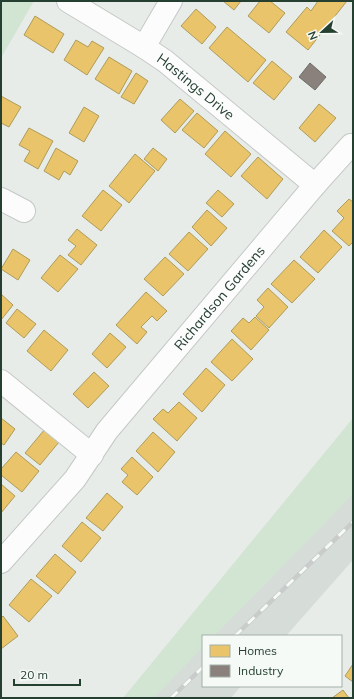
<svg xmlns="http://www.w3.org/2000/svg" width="354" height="699" font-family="Mulish,sans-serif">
<rect width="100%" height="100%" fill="#e8ece9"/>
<path fill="#d6ddd8" d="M353 462V560L286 636H203V686H241L231 698H123Z"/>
<path fill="#d2e4d2" d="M1 1H34L1 58Z
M353 418V494L214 636H203V647L153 698H123Z"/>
<path fill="#e9c46a" stroke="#ae9c59" d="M223 1H241L234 10Z
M260 1H270L285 13 269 33 248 16Z
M318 1H347L308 50 286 32 307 7 311 11Z
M196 9 216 27 202 44 181 26Z
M35 16 64 34 53 53 24 35Z
M227 27 266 60 248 82 209 48Z
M76 40 88 47 92 41 104 48 87 75 64 60Z
M109 57 132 71 119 94 95 79Z
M272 61 292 78 274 100 253 83Z
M136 73 148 81 134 104 121 97Z
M1 96 21 107 9 127 1 123Z
M180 99 194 111 175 133 161 120Z
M319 104 336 118 315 142 299 128Z
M84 107 99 116 84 142 69 133Z
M197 113 218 131 204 148 182 130Z
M29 128 53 141 38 169 24 161 30 151 19 145Z
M225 131 251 154 231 177 205 154Z
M56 148 78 161 70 175 64 171 59 180 44 171Z
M153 148 167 159 158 171 144 159Z
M135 154 155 171 129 203 109 186Z
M258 157 283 179 267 199 241 176Z
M103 190 122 205 101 231 82 216Z
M218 190 234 204 222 217 206 203Z
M349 199 353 202V242L349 246 332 231 344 218 337 211Z
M207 210 227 228 211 246 192 227Z
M77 229 97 245 81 265 68 255 76 246 68 240Z
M324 230 342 247 318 273 300 257Z
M189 232 208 249 188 271 169 254Z
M13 249 30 260 18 280 1 269Z
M60 255 78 269 58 292 41 278Z
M165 257 184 274 163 296 144 279Z
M294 260 315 279 292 303 271 284Z
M268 288 288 307 269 328 256 316 264 307 257 300Z
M146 292 167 311 157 321 152 316 141 327 147 332 137 344 116 325Z
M1 294 13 305 1 320Z
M17 309 36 324 24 338 6 323Z
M255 317 269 330 251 350 231 331 243 318 249 323Z
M44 330 68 350 51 371 27 351Z
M110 333 126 347 107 368 92 354Z
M232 339 253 359 232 381 211 362Z
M206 368 225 385 202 412 183 394Z
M94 372 109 386 88 408 73 394Z
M179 402 197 418 177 441 153 419 163 409 168 413Z
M1 418 15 429 4 445 1 443Z
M45 429 59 442 40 465 25 453Z
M153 432 175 452 158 472 136 451Z
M16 452 39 471 22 492 1 475V469Z
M132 457 153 477 137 495 122 482 128 475 121 469Z
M1 484 15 496 1 513Z
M107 493 123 507 103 531 86 518Z
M82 522 101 538 81 562 62 546Z
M55 554 76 572 58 594 36 576Z
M31 579 52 596 29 622 9 605Z
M3 616 18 636 1 649V618Z
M353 664V682L345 676Z
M343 690 349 698H332Z"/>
<path fill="#8a817c" stroke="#6c6e66" d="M310 63 326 77 315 90 299 77Z"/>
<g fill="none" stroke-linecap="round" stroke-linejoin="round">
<defs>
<g id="minor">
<path id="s1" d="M68 1 144 47 165 61 315 185"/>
<path d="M144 47 171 1"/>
<path d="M1 199 24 211"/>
<path d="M1 381 92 455"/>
<path id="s2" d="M1 562 75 479 107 431 315 185 351 145"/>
</g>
</defs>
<use href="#minor" stroke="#c5c9c6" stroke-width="24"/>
<use href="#minor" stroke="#fcfcfc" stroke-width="22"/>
<defs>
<path id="rail" d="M235 636 353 522
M171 698 203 667"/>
</defs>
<use href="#rail" stroke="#c9ccca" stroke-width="4.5"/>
<use href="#rail" stroke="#f6faf7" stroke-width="3" stroke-dasharray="9" stroke-linecap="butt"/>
</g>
<g text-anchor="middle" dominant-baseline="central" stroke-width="4" stroke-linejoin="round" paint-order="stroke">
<g font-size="14" fill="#254031" stroke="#f6faf7">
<text stroke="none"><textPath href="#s1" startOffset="154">Hastings Drive</textPath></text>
<text stroke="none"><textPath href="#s2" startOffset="343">Richardson Gardens</textPath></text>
</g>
</g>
<rect width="354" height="699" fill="none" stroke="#254031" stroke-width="4"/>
<rect x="202" y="635" width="140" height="52" fill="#f6faf7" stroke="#a2b0a8"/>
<rect x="210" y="645" width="20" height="12" fill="#e9c46a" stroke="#a2b0a8"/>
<text x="238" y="655" font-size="12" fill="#254031">Homes</text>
<rect x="210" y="665" width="20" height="12" fill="#8a817c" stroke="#a2b0a8"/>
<text x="238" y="675" font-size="12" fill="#254031">Industry</text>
<g transform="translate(322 32) rotate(248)" stroke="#f6faf7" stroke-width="3" paint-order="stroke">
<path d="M0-3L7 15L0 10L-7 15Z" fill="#254031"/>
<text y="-6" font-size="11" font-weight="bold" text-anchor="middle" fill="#254031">N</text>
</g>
<path d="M14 679v6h66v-6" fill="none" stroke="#254031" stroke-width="2"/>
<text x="20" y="679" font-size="12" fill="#254031" stroke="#f6faf7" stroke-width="3" paint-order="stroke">20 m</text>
</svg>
